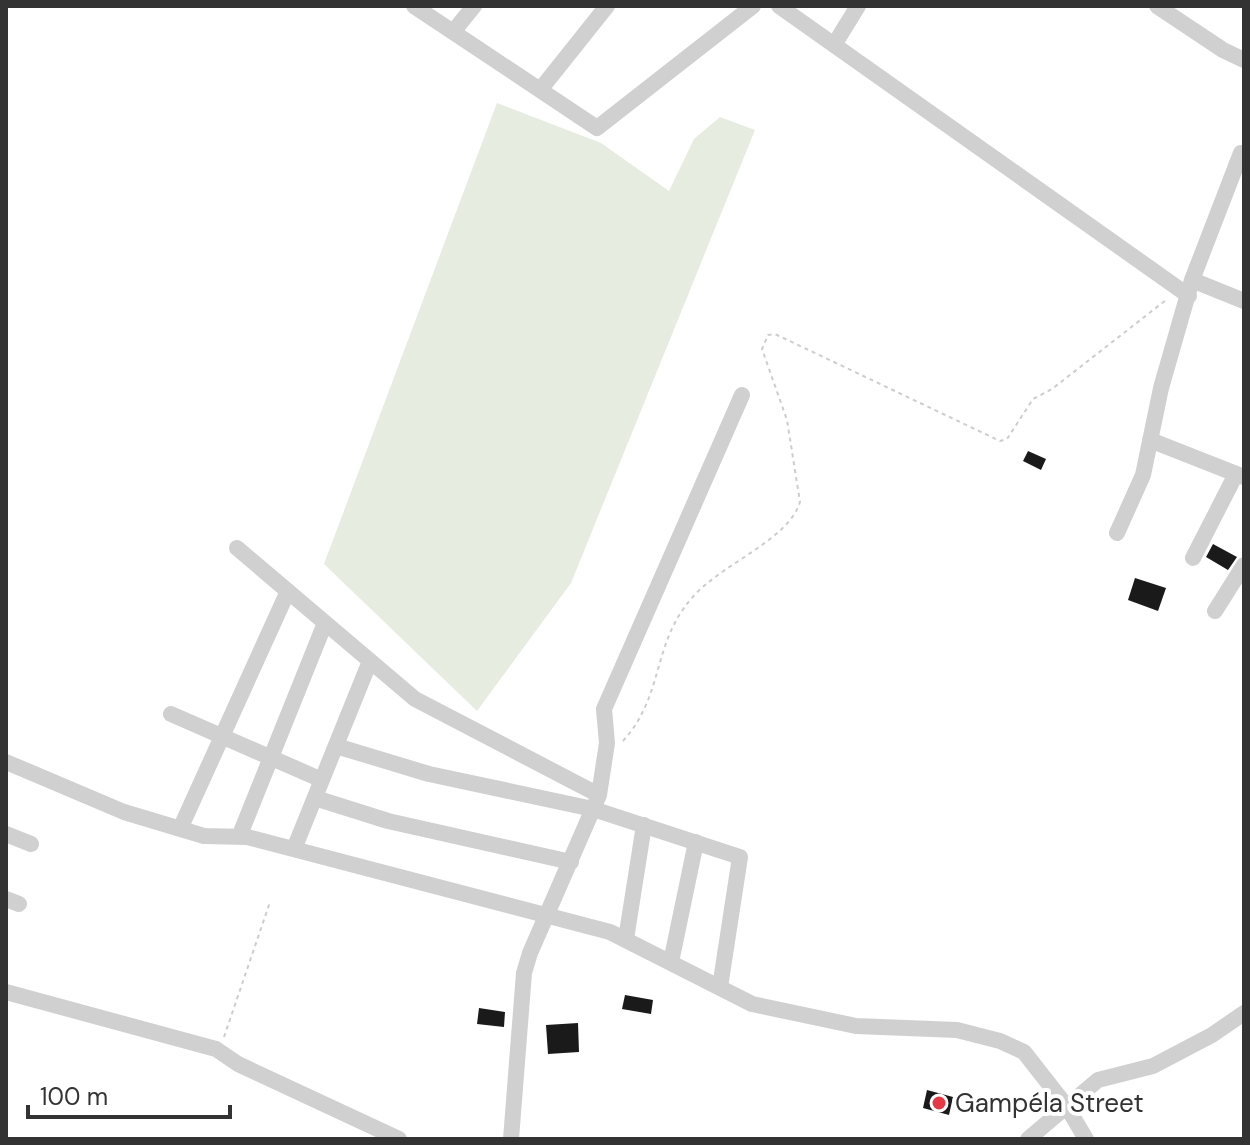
<svg xmlns="http://www.w3.org/2000/svg" width="1250" height="1145" font-family="'DM Sans',sans-serif">
<rect width="100%" height="100%" fill="#fff"/>
<path fill="#e6ecdf" d="M497 103 601 143 669 191 694 139 720 117 755 130 571 583 477 711 324 564Z"/>
<path fill="#1a1a1a" d="M1028 451 1046 459 1041 470 1023 461Z
M1213 544 1237 557 1228 570 1206 557Z
M1135 578 1166 588 1158 611 1128 600Z
M625 995 653 1000 651 1014 622 1009Z
M479 1008 505 1012 504 1027 477 1024Z
M578 1023 579 1052 548 1054 546 1025Z
M927 1090 953 1097 949 1115 923 1108Z"/>
<g fill="none" stroke-linecap="round" stroke-linejoin="round">
<path stroke="#cdcdcd" stroke-width="2" stroke-dasharray="4 4" stroke-linecap="butt" d="M623 741C664 696 652 644 691 599 720 564 788 541 800 502L787 420 762 349 768 335 775 334 1000 441 1007 439 1033 399 1052 389 1166 300
M224 1037 270 902"/>
<path stroke="#d0d0d0" stroke-width="16" d="M414 6 597 128 753 6
M779 6 1189 296
M1157 6 1223 50 1244 60
M453 32 474 6
M834 45 858 6
M540 90 607 6
M1192 280 1244 301
M1150 440 1244 477
M1117 533 1143 475 1161 388 1192 280 1241 153H1244
M237 548 415 699 599 795
M1193 558 1236 474
M1215 611 1244 565
M171 714 322 780
M336 746 429 774 593 809 740 857 720 987
M6 762 124 812 204 836 247 837 610 932 752 1004 856 1026 957 1030 1000 1041 1024 1052 1067 1107 1086 1139
M315 798 388 821 571 862
M180 829 288 591
M6 834 31 844
M239 837 325 623
M294 849 370 661
M6 899 19 904
M626 939 644 825
M671 962 696 842
M6 992 216 1049 238 1064 399 1139
M511 1139 524 973 530 953 599 795 607 743 604 709 742 395
M1028 1139 1098 1080 1153 1066 1212 1035 1244 1013"/>
</g>
<circle fill="#e63946" stroke="#fff" stroke-width="3" cx="939" cy="1103" r="8"/>
<g text-anchor="middle" dominant-baseline="central" stroke-width="8" stroke-linejoin="round" paint-order="stroke">
<g font-size="26" fill="#333" stroke="#fff" text-anchor="start">
<text x="955" y="1103">Gampéla Street</text>
</g>
</g>
<rect width="1250" height="1145" fill="none" stroke="#333333" stroke-width="16"/>
<path d="M28 1105v12h202v-12" fill="none" stroke="#333333" stroke-width="4"/>
<text x="40" y="1105" font-size="24" fill="#333333" stroke="#ffffff" stroke-width="6" paint-order="stroke">100 m</text>
</svg>
